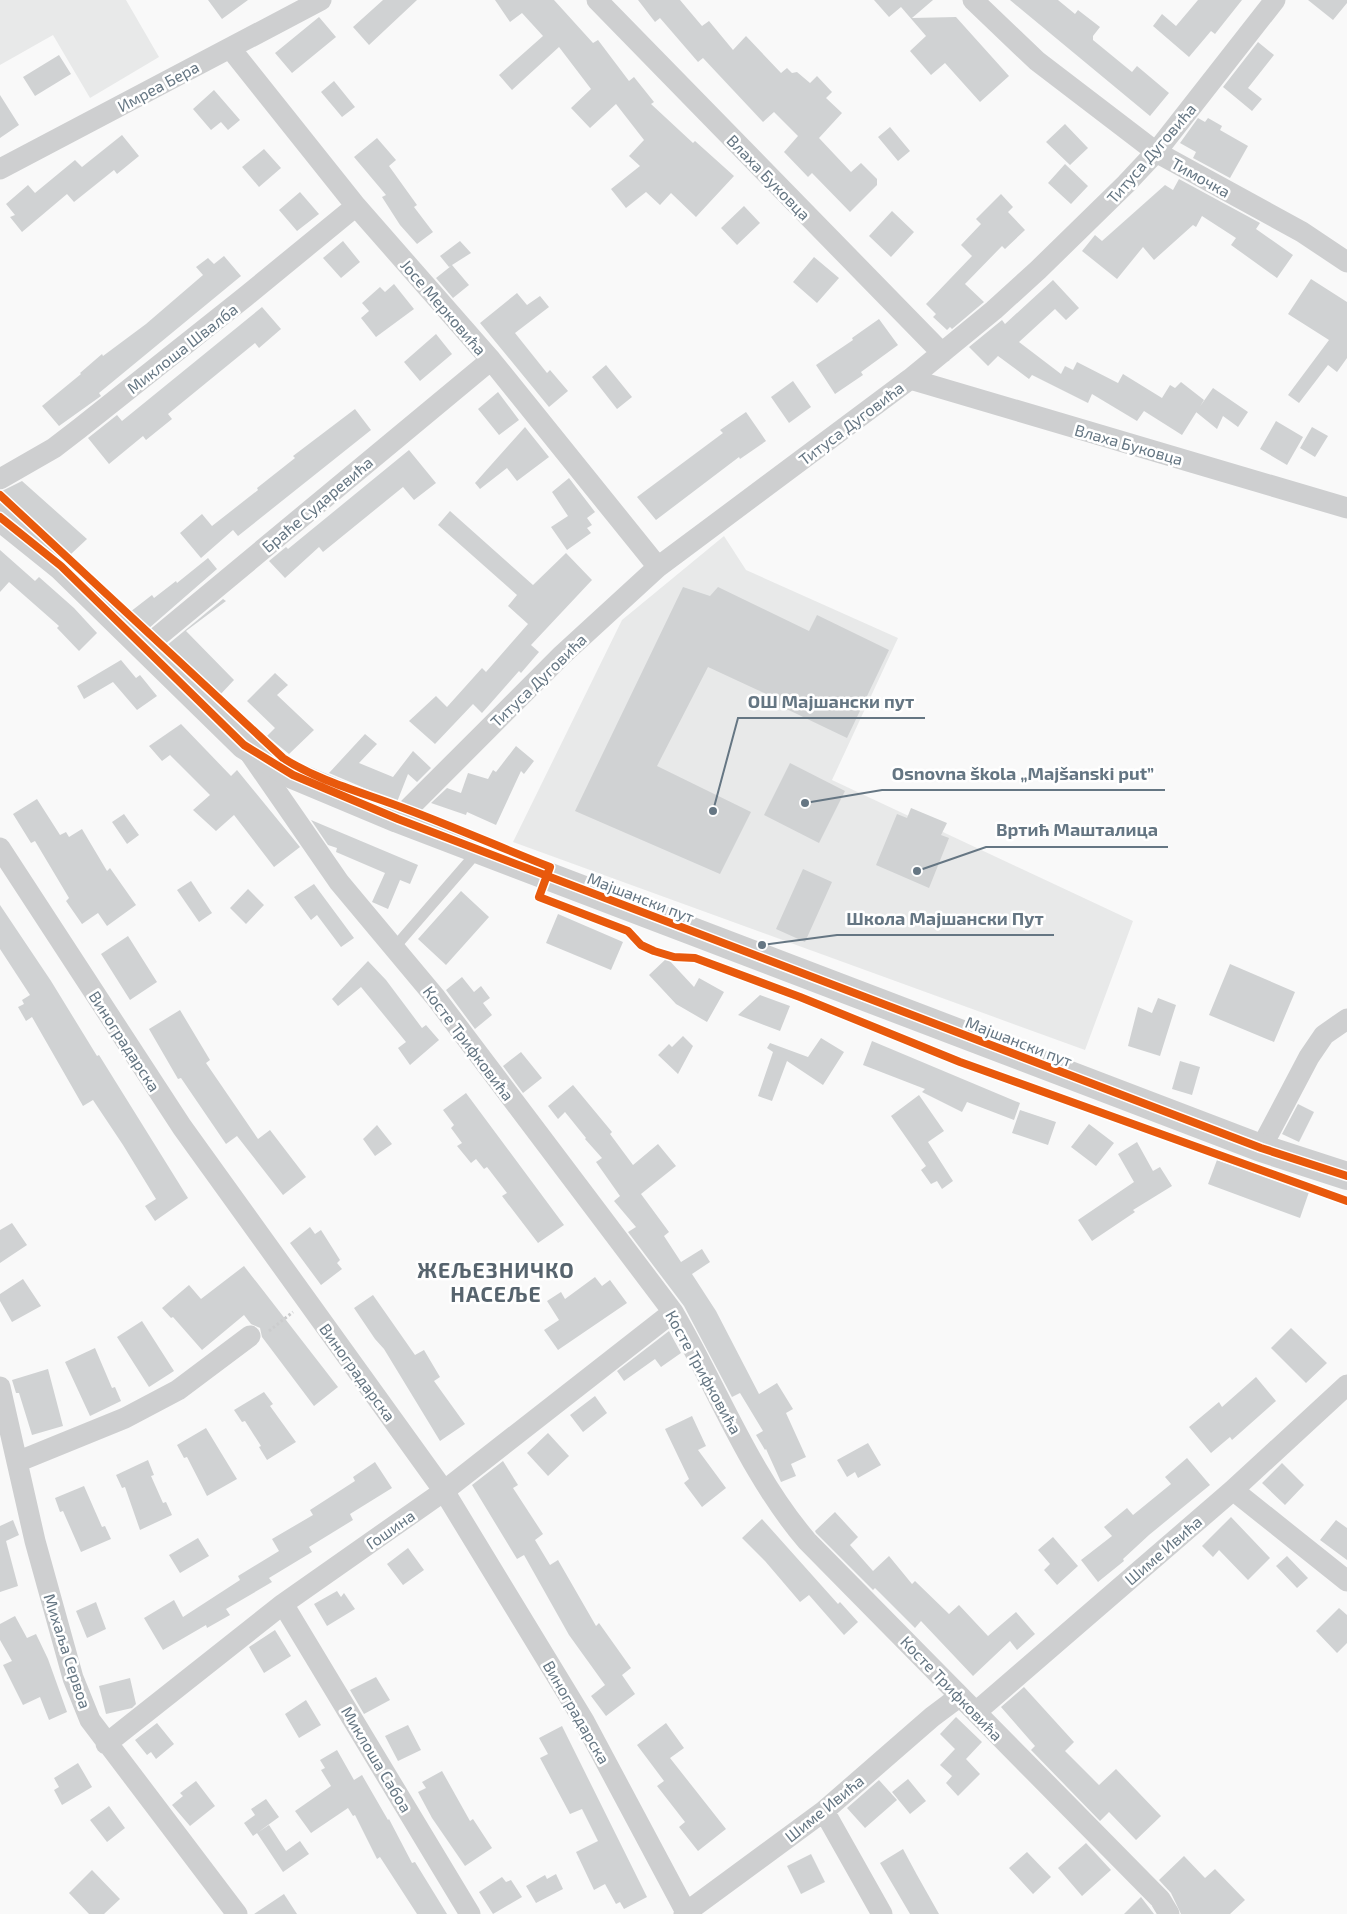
<svg xmlns="http://www.w3.org/2000/svg" width="1347" height="1914" font-family="'Exo 2',sans-serif">
<rect width="100%" height="100%" fill="#f9f9f9"/>
<path fill="#e8e9e9" d="M0 0H126L159 57 90 98 53 35 0 65Z
M724 536 746 570 898 638 832 780 1133 921 1085 1050 513 842 622 620Z"/>
<path fill="#d0d2d3" d="M208 0H248L222 19Z
M383 0H417L369 45 353 27Z
M495 0H554L593 43 598 40 629 81 634 77 654 102 651 104 693 143 695 141 734 176 696 217 671 193 660 205 646 192 626 208 611 189 640 166 629 156 644 140 616 104 590 128 571 108 591 89 559 47 512 90 499 75 543 36 522 13 510 22Z
M638 0H680L702 26 709 21 733 50 746 36 781 73 787 68 792 73 797 72 810 83 817 76 832 92 826 98 842 113 819 138 851 172 861 163 877 179V185L850 212 812 173 808 177 784 152 798 136 774 112 763 122 703 58 698 62 660 18 655 22Z
M874 0H933L912 18 956 17 1009 76 980 102 945 63 931 75 910 51 926 36 901 7 889 17Z
M1010 0H1058L1075 14 1078 10 1100 27 1093 36V40L1132 72 1137 66 1169 93 1150 116Z
M1198 0H1242L1215 34 1211 31 1189 57 1153 26 1162 14 1176 26Z
M1308 0H1347V3L1333 20Z
M319 17 336 37 292 73 275 53Z
M1258 42 1274 55 1248 88 1262 99 1252 111 1223 87Z
M59 55 71 74 35 96 23 77Z
M334 81 355 107 342 117 321 92Z
M214 90 240 120 228 130 221 122 211 130 193 109Z
M0 95 19 125 0 138Z
M1198 118 1205 122 1208 118 1222 126 1220 130 1248 146 1230 178 1193 158 1196 152 1180 143Z
M1065 124 1088 148 1070 165 1046 142Z
M890 127 910 151 898 161 878 137Z
M122 135 139 156 117 174 114 170 74 202 67 194 22 232 10 217 15 215 6 204 28 185 35 193 75 160 82 167Z
M377 138 396 160 389 166 417 205 414 207 433 232 417 244 400 225 382 197 386 195 354 157Z
M264 149 281 168 259 187 242 167Z
M1065 164 1088 186 1071 204 1048 183Z
M1179 179 1260 223 1256 229 1293 255 1277 278 1231 245 1236 238 1202 216 1196 227 1193 225 1154 260 1143 247 1117 279 1082 251 1095 235 1102 241 1165 185 1173 190Z
M300 192 319 214 297 231 279 210Z
M1001 194 1013 207 1008 212 1025 230 1005 249 1002 246 965 284 984 302 952 329 950 327 947 330 933 317 936 314 926 304 972 256 961 245 981 224 976 219Z
M744 206 760 223 737 245 721 228Z
M892 211 914 232 891 257 869 236Z
M343 241 360 262 341 278 323 258Z
M460 241 471 253 452 265 469 285 453 298 436 278 451 266 449 267 440 256Z
M224 256 241 276 99 393 101 396 59 426 42 406 81 374 80 373 102 354 103 356 146 324 203 275 196 267 208 258 214 264Z
M814 257 839 278 817 303 793 282Z
M1311 279 1347 302V358L1337 372 1328 365 1299 403 1288 395 1329 340 1288 314Z
M1053 280 1079 308 1066 320 1055 309 1019 342 1061 374 1065 366 1073 370 1077 362 1118 383 1123 374 1162 398 1170 385 1175 388 1181 382 1204 400 1182 435 1144 411 1137 421 1092 394 1088 403 1032 375 1029 379 998 356 988 366 969 347 1002 320 1005 324Z
M394 284 414 309 376 337 361 318 369 311 362 303 380 287 385 292Z
M517 293 527 305 540 296 549 307 515 333 547 373 550 370 568 391 549 407 480 323Z
M262 307 281 329 259 348 255 343 168 414 172 419 146 440 143 436 109 464 88 438 117 415 122 421Z
M879 319 898 345 861 372 863 375 835 394 816 365 853 340 852 338Z
M436 334 452 354 420 381 404 362Z
M606 365 632 397 617 409 592 377Z
M793 381 811 407 789 423 771 397Z
M1213 388 1248 412 1238 427 1223 416 1217 429 1196 412Z
M498 392 519 420 499 435 478 409Z
M355 409 371 430 238 536 233 530 201 558 180 533 202 514 212 526 258 490 257 488 295 458 293 456Z
M746 412 766 441 740 459 739 457 656 520 637 497 723 433 720 430Z
M1276 421 1303 437 1287 465 1260 449Z
M525 427 549 457 517 481 507 468 480 489 475 483Z
M1312 427 1328 436 1315 457 1300 448Z
M409 450 436 483 414 500 403 487 323 552 319 547 285 578 269 561 286 547 288 549Z
M569 478 595 512 587 518 592 525 587 528 591 533 567 550 551 527 568 516 552 492Z
M22 481 87 539 71 554 47 535 2 491Z
M450 511 533 585 566 553 592 580 531 645 539 652 521 673 519 671 482 713 473 704 435 744 409 721 436 696 447 707 482 668 486 672 528 624 508 606 517 595 438 525Z
M0 550 35 581 39 577 74 608 97 633 79 651 57 628 59 626 9 582 0 592Z
M208 558 217 569 148 629 130 612 152 595 154 598 176 581 177 583Z
M683 587 710 596 718 587 809 631 817 615 889 650 847 738 774 703 777 699 708 667 657 766 751 812 720 874 575 811Z
M223 599 226 601 186 631 234 680 218 697 166 646Z
M121 660 136 678 140 675 157 696 137 710 113 682 84 699 77 686Z
M275 673 288 685 277 695 314 730 289 754 267 736 275 728 247 701Z
M181 724 231 776 237 770 300 847 274 867 234 815 216 831 193 810 210 795 170 755 162 761 149 746Z
M365 734 377 744 359 763 393 777 413 751 431 768 417 782 408 774 397 802 329 773Z
M516 746 534 761 524 774 521 771 496 825 467 812 466 815 431 803 447 788 461 793 468 773 488 779 493 770 496 772Z
M790 763 845 791 819 843 764 815Z
M37 799 60 835 66 832 69 837 82 829 107 871 110 868 136 905 107 926 98 913 82 924 66 901 69 898 35 841 31 843 13 814Z
M911 808 947 823 941 835 949 838 929 888 876 865 897 814 907 818Z
M124 814 139 835 127 844 112 822Z
M311 820 418 865 410 884 400 880 388 909 372 902 385 873 336 852 337 848 328 845Z
M803 869 832 882 805 942 776 929Z
M191 881 212 913 199 922 177 890Z
M314 884 354 938 341 947 317 915 311 920 294 897Z
M248 889 264 905 246 924 230 908Z
M461 891 489 917 446 965 418 939Z
M0 905 51 981 97 1056 99 1055 188 1198 155 1221 145 1206 156 1199 123 1145 93 1100 83 1106 32 1017 26 1021 18 1007 24 1004 22 1000 30 995 0 949Z
M558 914 623 942 611 970 546 943Z
M128 936 157 982 130 1000 101 954Z
M667 958 694 987 699 978 724 992 707 1022 676 1004 649 975Z
M368 961 386 980 422 1028 426 1025 439 1040 410 1065 398 1048 406 1042 361 987 338 1006 332 999Z
M1230 964 1295 992 1274 1042 1209 1015Z
M462 977 474 992 481 986 490 998 483 1003 492 1015 475 1029 446 990Z
M760 995 790 1006 780 1031 738 1015Z
M1158 998 1176 1005 1160 1056 1128 1046 1138 1007 1152 1013Z
M180 1010 210 1060 206 1063 258 1139 270 1130 306 1177 283 1195 237 1136 226 1144 181 1078 178 1079 149 1029Z
M683 1036 693 1046 678 1074 658 1055 669 1044 672 1047Z
M821 1038 844 1052 823 1085 787 1061 772 1101 758 1096 773 1052 767 1048 770 1043 808 1057Z
M872 1041 1020 1103 1014 1120 967 1102 962 1112 922 1092 925 1089 863 1065Z
M521 1052 542 1078 523 1093 503 1066Z
M1180 1061 1200 1067 1192 1095 1172 1089Z
M573 1085 612 1132 610 1134 633 1165 658 1144 676 1166 641 1194 669 1232 664 1236 681 1262 702 1249 710 1262 692 1274 716 1311 759 1394 777 1383 793 1409 786 1413 806 1457 791 1464 796 1476 781 1482 766 1449 765 1450 756 1435 763 1431 740 1393 732 1397 684 1306 628 1232 636 1227 614 1201 620 1196 596 1162 602 1158 585 1139 586 1138 565 1112 558 1119 548 1106Z
M466 1093 564 1225 538 1243 502 1196 507 1193 487 1167 484 1169 476 1159 471 1163 457 1146 462 1143 451 1128 454 1125 443 1110Z
M919 1095 944 1131 928 1142 953 1181 942 1189 937 1181 931 1184 921 1170 926 1166 891 1116Z
M1298 1104 1314 1112 1299 1142 1282 1134Z
M1020 1110 1056 1122 1048 1145 1012 1133Z
M1089 1124 1114 1143 1096 1166 1071 1147Z
M377 1125 392 1144 375 1156 363 1139Z
M1137 1142 1153 1171 1160 1167 1172 1186 1133 1210 1135 1212 1092 1241 1078 1220 1134 1182 1118 1154Z
M1217 1160 1309 1192 1300 1218 1208 1184Z
M12 1223 27 1245 0 1263V1230Z
M310 1227 315 1234 321 1230 340 1260 337 1263 342 1269 321 1285 290 1243Z
M244 1266 338 1387 314 1406 262 1337 260 1328 251 1324 244 1315 202 1350 173 1317 171 1318 162 1308 189 1285 201 1299Z
M595 1277 602 1286 610 1280 627 1303 558 1350 544 1330 559 1320 547 1301 561 1292 565 1299Z
M23 1279 41 1306 12 1322 0 1301V1294Z
M373 1295 415 1355 424 1350 440 1377 434 1381 465 1424 440 1441 384 1349 375 1339 354 1308Z
M142 1321 174 1371 149 1387 117 1337Z
M1291 1328 1327 1363 1306 1383 1271 1348Z
M669 1331 681 1353 661 1367 655 1359 624 1381 617 1371Z
M95 1348 112 1388 115 1387 121 1401 90 1416 65 1362Z
M48 1369 63 1426 32 1435 19 1393H16L12 1380Z
M1256 1377 1276 1401 1232 1440 1230 1437 1211 1453 1189 1427 1219 1402 1222 1407Z
M264 1392 273 1404 270 1406 296 1442 267 1460 259 1447 261 1446 245 1421 242 1422 234 1410Z
M595 1396 607 1413 583 1432 570 1415Z
M692 1416 706 1446 698 1450 726 1488 702 1507 684 1483 689 1479 665 1429Z
M206 1428 237 1479 207 1496 187 1457 184 1458 177 1445Z
M548 1433 569 1456 548 1476 527 1453Z
M868 1443 881 1465 858 1478 855 1472 847 1477 837 1460Z
M1187 1458 1210 1485 1149 1535 1123 1559 1124 1561 1098 1582 1081 1560 1112 1536 1104 1527 1127 1508 1133 1515 1171 1484 1165 1477Z
M148 1460 154 1475 151 1476 163 1503 166 1502 172 1515 140 1530 125 1487 122 1488 116 1475Z
M503 1461 518 1485 513 1488 543 1534 535 1540 550 1565 558 1560 596 1626 599 1623 631 1668 622 1675 635 1694 606 1716 591 1696 605 1685 569 1635 524 1555 517 1559 472 1485Z
M375 1462 392 1488 350 1514 353 1520 309 1547 312 1552 269 1578 272 1582 226 1609 230 1615 207 1628 206 1625 163 1650 144 1618 174 1600 183 1617 240 1580 238 1576 279 1551 272 1539 313 1515 310 1510 355 1481 353 1477Z
M1282 1463 1304 1485 1285 1505 1262 1483Z
M84 1486 102 1527 105 1526 111 1539 81 1552 63 1511 60 1512 55 1498Z
M835 1512 858 1537 850 1545 873 1571 889 1556 912 1584 915 1581 949 1614 959 1605 988 1636 1016 1612 1035 1634 1017 1650 1010 1641 973 1676 921 1621 915 1628 875 1588 873 1590 816 1533 815 1531Z
M1231 1517 1270 1558 1248 1580 1219 1550 1213 1557 1202 1546Z
M762 1519 838 1604 840 1602 858 1622 844 1635 809 1595 800 1602 765 1561 742 1538Z
M13 1520 19 1535 6 1541 18 1586 0 1592V1526Z
M1336 1520 1347 1528V1560L1320 1540Z
M1053 1537 1078 1566 1057 1585 1044 1570 1050 1564 1038 1550Z
M198 1538 209 1556 180 1573 169 1555Z
M408 1548 424 1570 403 1585 387 1564Z
M1287 1556 1308 1578 1297 1588 1276 1566Z
M337 1591 341 1597 344 1593 355 1609 327 1626 314 1604Z
M96 1602 106 1629 87 1638 76 1611Z
M1339 1608 1347 1615V1643L1337 1653 1316 1631Z
M15 1616 27 1638 36 1634 48 1659 67 1712 49 1720 40 1697 23 1705 3 1665 12 1661 0 1640V1624Z
M275 1630 291 1656 264 1673 249 1647Z
M376 1677 390 1700 364 1714 350 1690Z
M130 1678 136 1704 132 1708 106 1714 99 1686Z
M1024 1687 1074 1742 1065 1751 1099 1785 1116 1769 1161 1816 1136 1840 1109 1812 1100 1821 1031 1750 1035 1746 1001 1707Z
M306 1700 321 1725 299 1738 285 1714Z
M956 1717 982 1742 966 1759 980 1774 958 1796 946 1783 952 1776 940 1765 955 1749 940 1734Z
M157 1723 174 1744 156 1759 151 1752 147 1755 135 1740Z
M666 1723 684 1748 670 1758 726 1829 698 1851 679 1827 685 1822 657 1786 664 1781 637 1745Z
M408 1725 421 1750 398 1761 385 1736Z
M562 1726 647 1897 624 1909 620 1902 616 1904 605 1884 594 1890 576 1852 598 1841 582 1809 570 1814 540 1758 548 1754 539 1738Z
M337 1750 354 1780 362 1775 388 1820 389 1819 412 1863 415 1862 447 1914H417L380 1857 377 1859 355 1815 353 1816 348 1808 311 1833 295 1811 331 1786 321 1770 325 1768 320 1760Z
M78 1763 92 1787 62 1805 54 1790 59 1787 54 1778Z
M442 1771 470 1821 473 1819 492 1848 465 1866 432 1818 418 1792 426 1788 422 1782Z
M908 1779 926 1801 910 1814 892 1792Z
M879 1780 897 1800 865 1828 847 1808Z
M196 1781 215 1806 190 1826 172 1805 183 1796 180 1793Z
M266 1799 279 1817 253 1836 244 1823 255 1815 251 1809Z
M109 1806 125 1828 107 1842 90 1820Z
M269 1825 286 1851 300 1841 309 1854 283 1872 257 1833Z
M1086 1843 1111 1870 1082 1896 1058 1868Z
M903 1849 917 1875 939 1914H910L880 1863Z
M1027 1852 1051 1877 1033 1894 1009 1868Z
M811 1854 825 1882 801 1894 787 1866Z
M1184 1856 1205 1878 1215 1869 1245 1900 1230 1914H1181L1171 1893 1159 1880Z
M92 1870 120 1899 104 1914H89L69 1893Z
M556 1874 563 1889 536 1903 526 1886 545 1875 547 1879Z
M502 1877 506 1882 511 1880 522 1897 493 1914 479 1892Z
M284 1894 297 1914H254Z
M1141 1897 1154 1914H1124Z"/>
<g fill="none" stroke-linecap="round" stroke-linejoin="round">
<path stroke="#cbcccd" stroke-width="3" stroke-dasharray="2.5 2.5" stroke-linecap="butt" d="M269 1331 293 1312"/>
<path stroke="#cecfd0" stroke-width="11" d="M394 948 479 850"/>
<path stroke="#cecfd0" stroke-width="21" d="M597 0 942 353
M973 0 1037 61 1156 152 1302 232 1347 262
M230 48 356 206 491 360 658 567
M0 169 321 0
M910 379 1347 508
M0 479 54 448 80 428 245 297 356 206
M144 648 491 360
M247 749 339 882 436 998 673 1312C718 1389 749 1473 807 1541L1160 1899 1169 1914
M398 819 562 655 658 567 910 379 994 310 1038 270 1126 184 1156 152 1275 0
M0 848 182 1127 444 1491 584 1721 687 1914
M1261 1148 1309 1057 1324 1035 1347 1019
M0 1387 35 1541 73 1678 90 1720 237 1914
M17 1462 125 1418 178 1390 250 1336
M1233 1490 1347 1581
M283 1604 470 1914
M976 1712 1233 1490 1347 1385
M106 1744 283 1604 444 1491 673 1312
M824 1811 882 1914
M684 1914 824 1811 932 1717 960 1696"/>
<path stroke="#cecfd0" stroke-width="28" d="M0 517 61 566 244 745 293 775 398 819 1261 1148 1347 1176"/>
<defs>
<path id="cycleway" d="M0 495 283 758C320 782 365 793 406 809 454 827 502 848 550 867L539 897 628 931 641 945 654 951 674 957 695 958 800 997 960 1062 1347 1201
M0 517 61 566 244 745 293 775 398 819 1261 1148 1347 1176"/>
</defs>
<use href="#cycleway" stroke="#fff" stroke-width="11"/>
<use href="#cycleway" stroke="#e8590c" stroke-width="8"/>
</g>
<g text-anchor="middle" dominant-baseline="central" stroke-width="5" stroke-linejoin="round" paint-order="stroke">
<g font-size="16" fill="#657683" stroke="#fff">
<text transform="translate(158 86) rotate(-28)">Имреа Бера</text>
<text transform="translate(1151 153) rotate(-49)">Титуса Дуговића</text>
<text transform="translate(769 177) rotate(46)">Влаха Буковца</text>
<text transform="translate(1201 177) rotate(29)">Тимочка</text>
<text transform="translate(444 307) rotate(49)">Јосе Мерковића</text>
<text transform="translate(182 348) rotate(-38)">Миклоша Швалба</text>
<text transform="translate(851 423) rotate(-37)">Титуса Дуговића</text>
<text transform="translate(1129 444) rotate(16)">Влаха Буковца</text>
<text transform="translate(317 504) rotate(-40)">Браће Сударевића</text>
<text transform="translate(538 680) rotate(-44)">Титуса Дуговића</text>
<text transform="translate(641 897) rotate(21)">Мајшански пут</text>
<text transform="translate(125 1041) rotate(57)">Виноградарска</text>
<text transform="translate(1019 1041) rotate(21)">Мајшански пут</text>
<text transform="translate(469 1043) rotate(53)">Косте Трифковића</text>
<text transform="translate(358 1372) rotate(54)">Виноградарска</text>
<text transform="translate(704 1372) rotate(61)">Косте Трифковића</text>
<text transform="translate(390 1529) rotate(-35)">Гошина</text>
<text transform="translate(1163 1550) rotate(-41)">Шиме Ивића</text>
<text transform="translate(68 1651) rotate(72)">Михаља Сервоа</text>
<text transform="translate(952 1688) rotate(46)">Косте Трифковића</text>
<text transform="translate(577 1712) rotate(60)">Виноградарска</text>
<text transform="translate(377 1759) rotate(59)">Миклоша Сабоа</text>
<text transform="translate(824 1808) rotate(-39)">Шиме Ивића</text>
</g>
<g font-size="21" font-weight="bold" letter-spacing="1" fill="#57646e" stroke="#fff">
<text x="496" y="1269">ЖЕЉЕЗНИЧКО<tspan x="496" dy="24">НАСЕЉЕ</tspan></text>
</g>
</g>
<path fill="none" stroke="#657683" stroke-width="2" d="M713 811L738 718H925M805 803L882 790H1165M917 871L986 847H1168M762 945L837 935H1054"/>
<g fill="#657683" stroke="#fff" stroke-width="2">
<circle cx="713" cy="811" r="5"/>
<circle cx="805" cy="803" r="5"/>
<circle cx="917" cy="871" r="5"/>
<circle cx="762" cy="945" r="5"/>
</g>
<g font-size="18" text-anchor="middle" font-weight="bold" fill="#657683" stroke="#fff" stroke-width="5" stroke-linejoin="round" paint-order="stroke">
<text x="831" y="708">ОШ Мајшански пут</text>
<text x="1023" y="780">Osnovna škola „Majšanski put”</text>
<text x="1077" y="836">Вртић Машталица</text>
<text x="945" y="925">Школа Мајшански Пут</text>
</g>
</svg>
